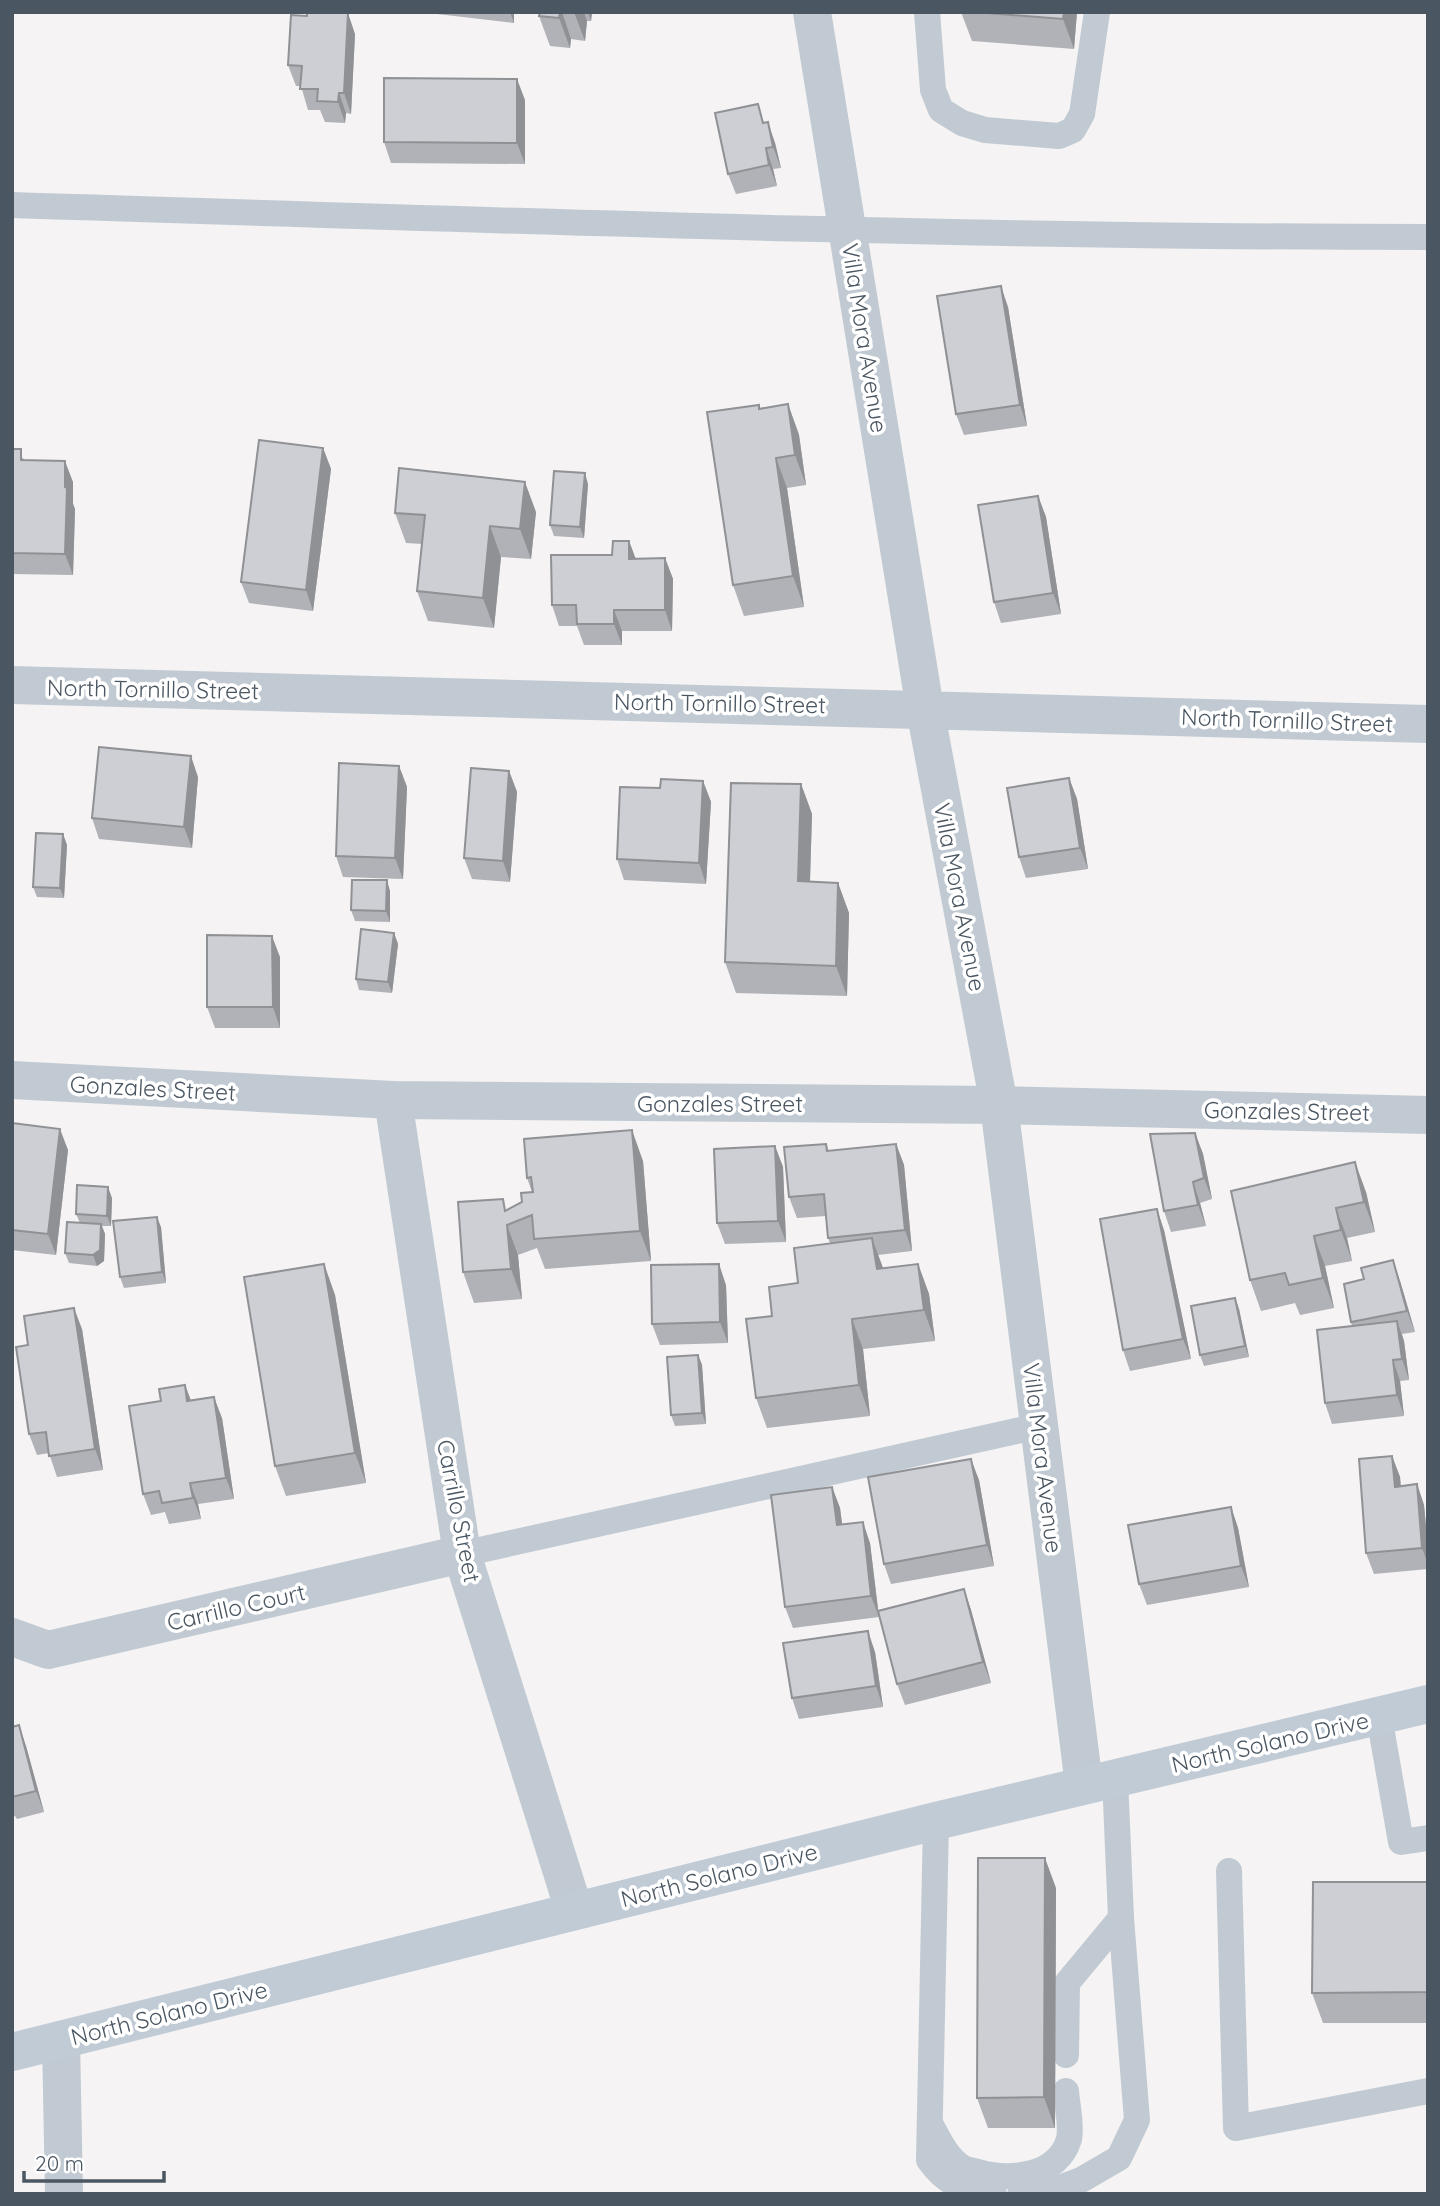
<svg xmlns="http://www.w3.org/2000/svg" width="1440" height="2206" viewBox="0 0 1440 2206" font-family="Quicksand,sans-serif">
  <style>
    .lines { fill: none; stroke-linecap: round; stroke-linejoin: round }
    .lane { stroke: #c1cad2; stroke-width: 26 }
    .street { stroke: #c1cad2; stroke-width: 38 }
    .secondary { stroke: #c1cbd6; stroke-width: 38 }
    .wall { fill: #b0b2b7 }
    .shaded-wall { fill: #909195 }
    .building { fill: #cdcfd5; stroke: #909195; stroke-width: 2 }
    .labels { text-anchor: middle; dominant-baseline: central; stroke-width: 7; stroke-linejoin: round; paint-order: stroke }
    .street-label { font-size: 23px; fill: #4a5661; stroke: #fff }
  </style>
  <rect width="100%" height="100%" fill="#f5f3f3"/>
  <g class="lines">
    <g class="lane">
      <polyline points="927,12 933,90 941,110 962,123 985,130 1059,136 1073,130 1082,114 1097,12"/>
      <path d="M12 205C484 220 956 237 1428 237"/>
      <polyline points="462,1554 1039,1426"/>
      <polyline points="1379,1716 1401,1842 1428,1838"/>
      <path d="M936 1821 929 2160C949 2188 962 2186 994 2194"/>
      <polyline points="1229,1871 1236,2128 1428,2091"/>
      <polyline points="1066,2055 1067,1983 1121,1918"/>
      <path d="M931 2125C939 2140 947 2158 963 2168 967 2170 973 2171 978 2172 1010 2181 1058 2177 1069 2139 1072 2125 1067 2105 1066 2091"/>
      <polyline points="1020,2194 1049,2192 1081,2180 1119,2158 1137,2120 1121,1918 1115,1778"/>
    </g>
    <g class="street">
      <polyline points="812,12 925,709 999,1105 1084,1785"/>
      <polyline points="12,685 1428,724"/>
      <polyline points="12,1080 393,1100 999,1105 1428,1115"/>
      <polyline points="393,1100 462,1554 574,1910"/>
      <polyline points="12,1637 48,1650 462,1554"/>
      <polyline points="61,2040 64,2194"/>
    </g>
    <polyline class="secondary" points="12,2052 936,1821 1428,1704"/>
  </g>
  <g class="wall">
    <polygon points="437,12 514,12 514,23 437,14"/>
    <polygon points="540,12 592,12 591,21 587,21 585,41 571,39 570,48 550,46 539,16"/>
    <polygon points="961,12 1077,12 1074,49 972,41"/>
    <polygon points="355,34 351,114 346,113 345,123 325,122 320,110 308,110 301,86 296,86 288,65"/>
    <polygon points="525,100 525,164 391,163 384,142"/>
    <polygon points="765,122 775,143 781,168 773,169 777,186 736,194 728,174"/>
    <polygon points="1008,307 1027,426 964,435 956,414"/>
    <polygon points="788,404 799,435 806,485 787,488 804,607 744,616 733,585 760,408"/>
    <polygon points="323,448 331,469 313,611 249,603 241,582"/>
    <polygon points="12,449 25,460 73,482 73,504 75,509 73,575 12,574"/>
    <polygon points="588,484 584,538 554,536 550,525"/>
    <polygon points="1038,496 1046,517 1061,614 1001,623 994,602"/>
    <polygon points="536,512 531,559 501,557 494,628 428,621 417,591 422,544 406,543 395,513"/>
    <polygon points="629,541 635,558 665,558 673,579 672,631 622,631 622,645 584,645 577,626 559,626 552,605"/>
    <polygon points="399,766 407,787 403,879 343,877 336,856"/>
    <polygon points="509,771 517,792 510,882 472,879 464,858"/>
    <polygon points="198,777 192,848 99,839 92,818"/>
    <polygon points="1069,778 1077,799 1088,869 1026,878 1019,857"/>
    <polygon points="703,781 711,802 706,884 624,880 617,859 660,788"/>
    <polygon points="801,784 812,814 810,882 838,883 849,913 847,996 736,993 725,962"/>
    <polygon points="63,834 67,845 64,898 37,897 33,887"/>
    <polygon points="390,891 390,922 355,921 351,910"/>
    <polygon points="394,933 398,944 392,993 359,990 356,979"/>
    <polygon points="280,957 280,1028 215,1028 207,1007"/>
    <polygon points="12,1123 68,1150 56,1255 12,1250"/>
    <polygon points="1195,1133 1203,1154 1212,1199 1200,1203 1206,1226 1171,1232 1164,1211"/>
    <polygon points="826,1144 829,1151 896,1144 904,1165 912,1251 878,1255 883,1268 918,1264 929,1294 935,1341 863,1349 870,1416 767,1428 756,1398 772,1316 830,1243 828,1238 826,1216 797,1218 789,1197"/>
    <polygon points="775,1146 783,1167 786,1242 725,1244 717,1223"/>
    <polygon points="643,1161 651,1261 545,1269 537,1248 518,1255 522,1299 474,1303 463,1272 507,1210 522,1202 532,1192 527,1178"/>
    <polygon points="1231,1191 1366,1192 1375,1232 1347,1238 1352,1261 1325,1266 1334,1308 1300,1315 1295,1303 1261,1311 1250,1280"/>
    <polygon points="112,1198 111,1226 102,1226 105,1234 104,1261 97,1266 69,1263 65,1253 80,1223 76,1214"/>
    <polygon points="161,1227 166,1283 124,1288 120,1277"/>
    <polygon points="1164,1230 1191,1359 1130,1371 1123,1350"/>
    <polygon points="324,1264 335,1295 366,1483 286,1496 275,1466"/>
    <polygon points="1400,1281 1415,1332 1402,1334 1404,1341 1409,1380 1400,1381 1404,1416 1332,1424 1325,1403 1352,1326 1351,1322"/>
    <polygon points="726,1285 728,1343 660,1345 652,1324"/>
    <polygon points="1235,1298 1239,1309 1249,1357 1204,1366 1200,1355"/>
    <polygon points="82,1329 103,1470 57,1477 49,1453 37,1455 29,1434 28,1345"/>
    <polygon points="698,1355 702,1365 706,1424 675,1426 671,1415"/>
    <polygon points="185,1385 191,1401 222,1418 234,1499 198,1504 201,1519 169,1524 165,1512 151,1515 143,1494 161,1401"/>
    <polygon points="1392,1456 1400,1477 1401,1486 1417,1484 1424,1505 1428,1548 1428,1569 1374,1574 1366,1553"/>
    <polygon points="979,1480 994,1566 891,1584 884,1564"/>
    <polygon points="832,1487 840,1508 842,1525 870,1543 878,1610 964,1589 971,1610 991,1683 905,1705 897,1684 878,1612 879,1617 793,1628 785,1607"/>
    <polygon points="1231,1507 1238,1528 1249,1587 1147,1605 1139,1584"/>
    <polygon points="875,1652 883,1707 799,1719 792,1698"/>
    <polygon points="12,1727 26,1746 44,1812 17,1819 15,1816 12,1817"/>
    <polygon points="1428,1882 1428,2023 1323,2023 1312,1993"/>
    <polygon points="1056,1888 1055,2128 988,2128 977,2098"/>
  </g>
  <g class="shaded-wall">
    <polygon points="510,12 514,12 514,23"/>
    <polygon points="560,12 562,12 571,39 570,48 559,18"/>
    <polygon points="574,12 584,12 587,21 585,41"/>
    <polygon points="588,12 592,12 591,21"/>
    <polygon points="1064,12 1077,12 1074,49 1063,19"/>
    <polygon points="348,13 355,34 351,114 344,93"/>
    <polygon points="517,79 525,100 525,164 517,143"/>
    <polygon points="339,93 346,113 345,123 338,102"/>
    <polygon points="768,122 775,143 781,168 773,147"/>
    <polygon points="766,148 773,169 777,186 769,165"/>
    <polygon points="1001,286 1008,307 1027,426 1020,405"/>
    <polygon points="788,404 799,435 806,485 795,455"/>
    <polygon points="323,448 331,469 313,611 306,590"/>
    <polygon points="776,458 787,488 804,607 793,576"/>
    <polygon points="65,461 73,482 73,504 75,509 73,575 65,554"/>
    <polygon points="585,473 588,484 584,538 580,527"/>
    <polygon points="525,482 536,512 531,559 520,529"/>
    <polygon points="1038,496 1046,517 1061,614 1053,593"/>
    <polygon points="490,526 501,557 494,628 483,598"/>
    <polygon points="629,541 637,562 629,559"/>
    <polygon points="665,558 673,579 672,631 665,610"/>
    <polygon points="614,610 622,631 622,645 614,624"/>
    <polygon points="191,756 198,777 192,848 184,827"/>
    <polygon points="399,766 407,787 403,879 395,858"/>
    <polygon points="509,771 517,792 510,882 503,861"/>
    <polygon points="1069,778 1077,799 1088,869 1080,848"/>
    <polygon points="703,781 711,802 706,884 699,863"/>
    <polygon points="801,784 812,814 809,912 798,881"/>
    <polygon points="63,834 67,845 64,898 60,888"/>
    <polygon points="387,880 390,891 390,922 386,911"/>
    <polygon points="838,883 849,913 847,996 836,966"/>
    <polygon points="394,933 398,944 392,993 388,982"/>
    <polygon points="272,936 280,957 280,1028 273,1007"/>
    <polygon points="60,1129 68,1150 56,1255 48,1234"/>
    <polygon points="632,1130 643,1161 651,1261 640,1231"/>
    <polygon points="1195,1133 1203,1154 1212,1199 1204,1178"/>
    <polygon points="896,1144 904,1165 912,1251 905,1230"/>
    <polygon points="775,1146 783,1167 786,1242 778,1221"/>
    <polygon points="1355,1162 1366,1192 1375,1232 1364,1202"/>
    <polygon points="1193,1182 1200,1203 1206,1226 1198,1205"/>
    <polygon points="108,1187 112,1198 111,1226 107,1216"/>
    <polygon points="1336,1208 1347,1238 1352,1261 1341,1230"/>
    <polygon points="1157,1209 1164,1230 1191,1359 1183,1339"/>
    <polygon points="157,1217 161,1227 166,1283 162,1272"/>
    <polygon points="101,1224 105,1234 104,1261 97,1266 93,1255"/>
    <polygon points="507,1225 518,1255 522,1299 511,1269"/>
    <polygon points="1314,1236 1325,1266 1334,1308 1323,1278"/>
    <polygon points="872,1238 883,1268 877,1269"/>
    <polygon points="1393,1260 1400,1281 1415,1332 1407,1311"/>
    <polygon points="324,1264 335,1295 366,1483 355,1453"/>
    <polygon points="719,1264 726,1285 728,1343 720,1322"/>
    <polygon points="918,1264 929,1294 935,1341 924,1310"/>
    <polygon points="1235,1298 1239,1309 1249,1357 1245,1346"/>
    <polygon points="74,1308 82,1329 103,1470 95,1449"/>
    <polygon points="852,1319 863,1349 870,1416 859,1385"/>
    <polygon points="1397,1321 1404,1341 1409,1380 1402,1359"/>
    <polygon points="698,1355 702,1365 706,1424 702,1413"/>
    <polygon points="1393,1360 1400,1381 1404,1416 1397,1395"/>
    <polygon points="185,1385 193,1406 187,1401"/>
    <polygon points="214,1397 222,1418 234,1499 226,1478"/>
    <polygon points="1392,1456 1400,1477 1402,1507 1395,1487"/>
    <polygon points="971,1459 979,1480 994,1566 987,1545"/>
    <polygon points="190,1483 198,1504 201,1519 193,1498"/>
    <polygon points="1417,1484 1424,1505 1428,1548 1428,1564 1422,1548"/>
    <polygon points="832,1487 840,1508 845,1546 837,1525"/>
    <polygon points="1231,1507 1238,1528 1249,1587 1241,1566"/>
    <polygon points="863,1522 870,1543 879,1617 871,1596"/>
    <polygon points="964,1589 971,1610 991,1683 983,1662"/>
    <polygon points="868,1631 875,1652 883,1707 876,1686"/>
    <polygon points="19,1725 26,1746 44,1812 36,1791"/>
    <polygon points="1045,1858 1056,1888 1055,2128 1044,2097"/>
  </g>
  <g class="building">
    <polygon points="307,12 348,13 344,93 339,93 338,102 317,101 318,89 300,89 302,66 288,65 291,15 307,16"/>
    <polygon points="540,12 560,12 559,18 539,16"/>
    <polygon points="975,12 1064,12 1063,19"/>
    <polygon points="384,78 517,79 517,143 384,142"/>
    <polygon points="758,104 763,123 768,122 773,147 766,148 769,165 728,174 715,113"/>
    <polygon points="1001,286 1020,405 956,414 937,296"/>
    <polygon points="788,404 795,455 776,458 793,576 733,585 707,412 759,405 759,409"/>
    <polygon points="259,440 323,448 306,590 241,582"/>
    <polygon points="12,449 21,449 21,460 65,461 65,487 67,488 65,554 12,553"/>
    <polygon points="399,468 525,482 520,529 490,526 483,598 417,591 425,515 395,513"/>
    <polygon points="554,471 585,473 580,527 550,525"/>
    <polygon points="1038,496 1053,593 994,602 978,505"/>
    <polygon points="613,541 629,541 629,559 665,558 665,610 614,610 614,624 577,624 576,605 552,605 551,555 612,555"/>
    <polygon points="99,747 191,756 184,827 92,818"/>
    <polygon points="339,763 399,766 395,858 336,856"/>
    <polygon points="471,768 509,771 503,861 464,858"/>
    <polygon points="1069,778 1080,848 1019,857 1007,788"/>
    <polygon points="661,779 703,781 699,863 617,859 620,787 660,788"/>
    <polygon points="731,783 801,784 798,881 838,883 836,966 725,962"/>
    <polygon points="36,833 63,834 60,888 33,887"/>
    <polygon points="352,880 387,880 386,911 351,910"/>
    <polygon points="361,929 394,933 388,982 356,979"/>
    <polygon points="207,935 272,936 273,1007 207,1007"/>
    <polygon points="12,1123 60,1129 48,1234 12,1230"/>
    <polygon points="632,1130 640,1231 534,1239 532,1215 507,1225 511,1269 463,1272 458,1202 503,1199 505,1211 522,1202 521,1193 533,1192 531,1177 527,1178 524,1139"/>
    <polygon points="1195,1133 1204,1178 1193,1182 1198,1205 1164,1211 1150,1134"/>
    <polygon points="826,1144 827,1151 896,1144 905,1230 828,1238 824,1194 789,1197 784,1147"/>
    <polygon points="775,1146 778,1221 717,1223 714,1149"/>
    <polygon points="1355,1162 1364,1202 1336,1208 1341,1230 1314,1236 1323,1278 1289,1285 1285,1273 1250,1280 1231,1191"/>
    <polygon points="77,1185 108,1187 107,1216 76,1214"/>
    <polygon points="1157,1209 1183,1339 1123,1350 1100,1219"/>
    <polygon points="157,1217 162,1272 120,1277 113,1221"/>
    <polygon points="67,1222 101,1224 100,1250 93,1255 65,1253"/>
    <polygon points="872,1238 877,1269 918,1264 924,1310 852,1319 859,1385 756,1398 746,1319 772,1316 769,1287 798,1283 794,1248"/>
    <polygon points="1393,1260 1407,1311 1351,1322 1344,1284 1364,1279 1361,1268"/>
    <polygon points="324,1264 355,1453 275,1466 244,1277"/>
    <polygon points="719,1264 720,1322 652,1324 651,1265"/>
    <polygon points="1235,1298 1245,1346 1200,1355 1191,1306"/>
    <polygon points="74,1308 95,1449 49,1456 46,1432 29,1434 16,1347 28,1345 24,1316"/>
    <polygon points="1397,1321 1402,1359 1393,1360 1397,1395 1325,1403 1317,1330"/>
    <polygon points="698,1355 702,1413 671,1415 667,1357"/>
    <polygon points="185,1385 187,1401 214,1397 226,1478 190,1483 193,1498 162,1503 159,1491 143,1494 129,1406 161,1401 159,1389"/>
    <polygon points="1392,1456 1395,1487 1417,1484 1422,1548 1366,1553 1359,1459"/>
    <polygon points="971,1459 987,1545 884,1564 868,1477"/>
    <polygon points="832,1487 837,1525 863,1522 871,1596 785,1607 771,1495"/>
    <polygon points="1231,1507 1241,1566 1139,1584 1128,1525"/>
    <polygon points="964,1589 983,1662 897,1684 878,1611"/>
    <polygon points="868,1631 876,1686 792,1698 783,1643"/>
    <polygon points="19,1725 36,1791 12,1797 12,1727"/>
    <polygon points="978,1858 1045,1858 1044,2097 977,2098"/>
    <polygon points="1313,1882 1428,1882 1428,1992 1312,1993"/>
  </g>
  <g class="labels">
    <g class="street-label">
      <text transform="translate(865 338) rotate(81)">Villa Mora Avenue</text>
      <text transform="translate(153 689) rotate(1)">North Tornillo Street</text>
      <text transform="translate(720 703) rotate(1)">North Tornillo Street</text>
      <text transform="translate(1287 720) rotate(2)">North Tornillo Street</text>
      <text transform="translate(960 897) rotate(79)">Villa Mora Avenue</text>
      <text transform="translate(153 1088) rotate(3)">Gonzales Street</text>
      <text x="720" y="1103">Gonzales Street</text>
      <text transform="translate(1287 1111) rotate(1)">Gonzales Street</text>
      <text transform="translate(1043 1458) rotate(83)">Villa Mora Avenue</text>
      <text transform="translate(459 1511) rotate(79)">Carrillo Street</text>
      <text transform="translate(236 1607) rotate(-13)">Carrillo Court</text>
      <text transform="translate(1270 1742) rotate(-13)">North Solano Drive</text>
      <text transform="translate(719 1875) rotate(-14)">North Solano Drive</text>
      <text transform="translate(169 2013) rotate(-14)">North Solano Drive</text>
    </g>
  </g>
  <rect width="1440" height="2206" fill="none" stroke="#4a5661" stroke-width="28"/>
  <path d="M24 2171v10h140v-10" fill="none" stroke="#4a5661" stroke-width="3.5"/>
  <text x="35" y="2171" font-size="21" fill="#4a5661" stroke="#ffffff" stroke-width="5" paint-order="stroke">20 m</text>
</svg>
